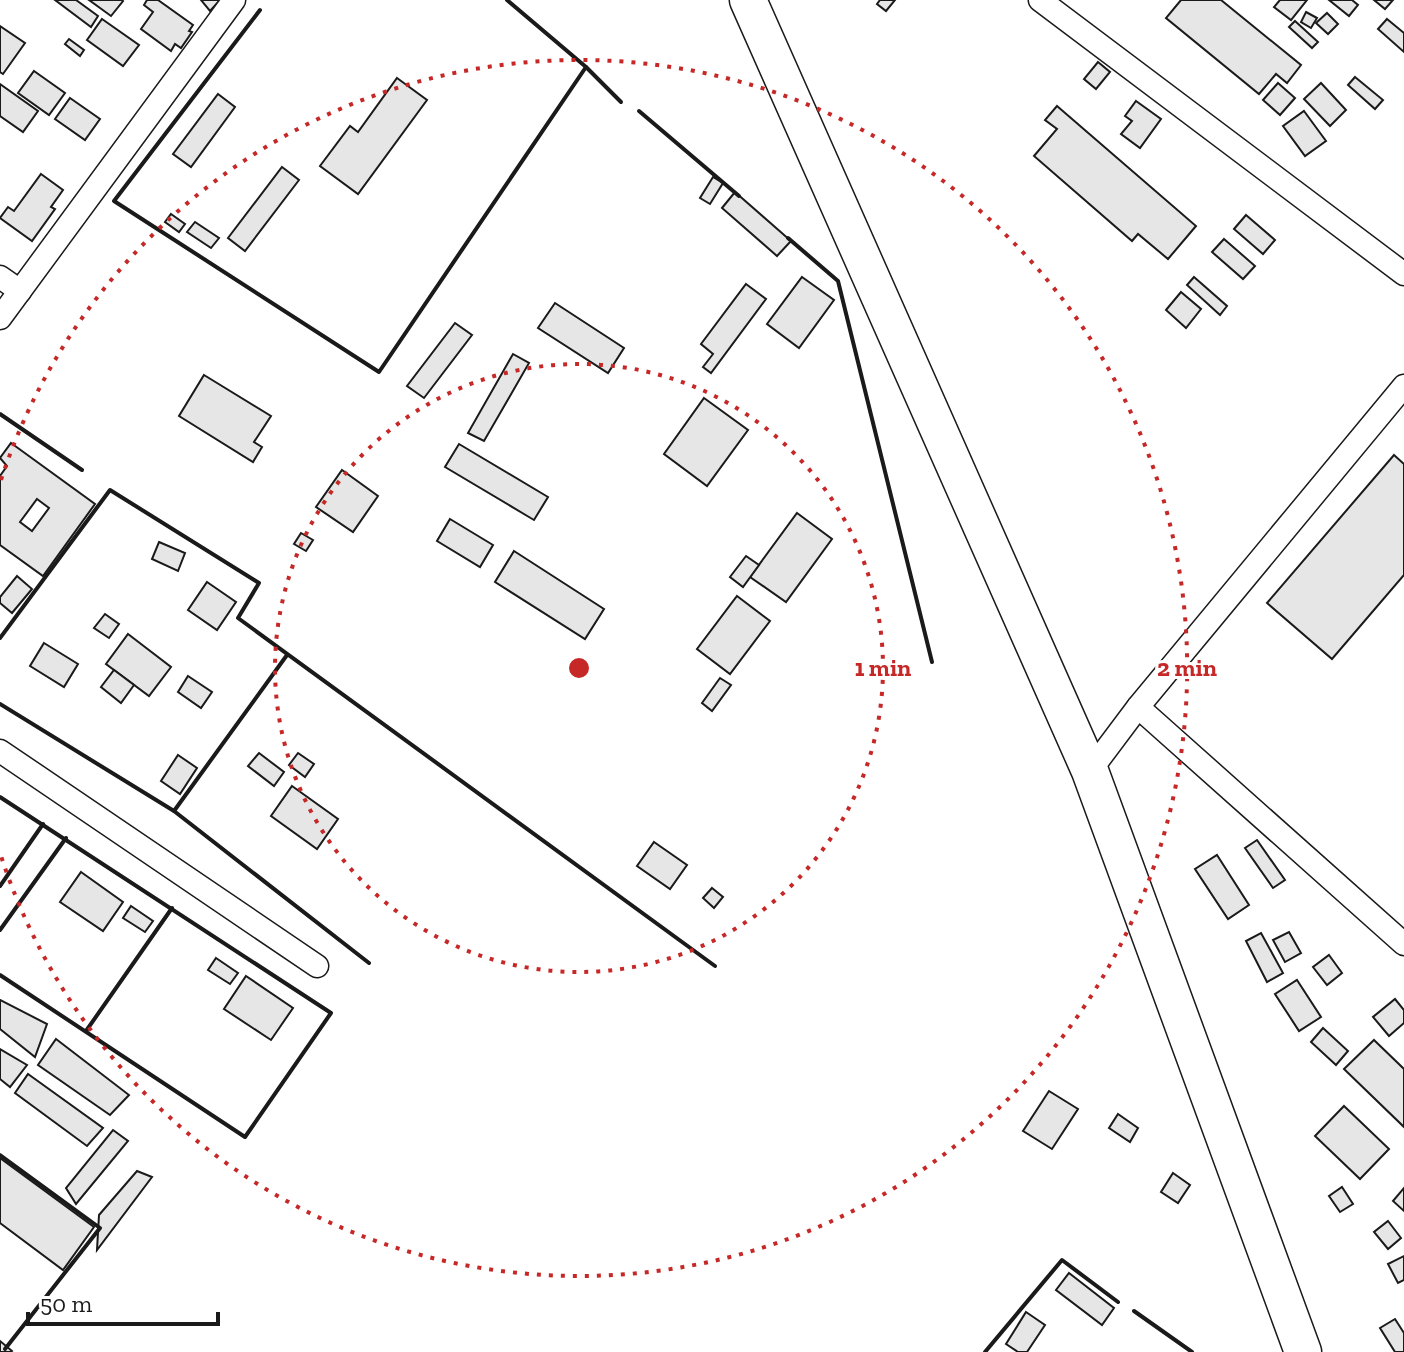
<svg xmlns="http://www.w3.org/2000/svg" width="1404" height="1352" viewBox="0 0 1404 1352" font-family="'Zilla Slab',serif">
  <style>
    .building { fill: #e6e6e6; stroke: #1a1a1a; stroke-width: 2; fill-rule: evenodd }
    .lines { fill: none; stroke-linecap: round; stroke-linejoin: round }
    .minor-casing { stroke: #1a1a1a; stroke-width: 25 }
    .primary-casing { stroke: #1a1a1a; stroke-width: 39 }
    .minor { stroke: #fff; stroke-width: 22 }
    .primary { stroke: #fff; stroke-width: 36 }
    .wall { stroke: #1a1a1a; stroke-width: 4 }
    .ring { fill: none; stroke: #c62828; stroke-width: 4; stroke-dasharray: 4 8 }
    .centre { fill: #c62828; stroke: #fff; stroke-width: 4 }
    .ring-label { font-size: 24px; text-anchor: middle; font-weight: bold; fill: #c62828; stroke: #fff; stroke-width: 6; stroke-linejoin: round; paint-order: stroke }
  </style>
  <rect width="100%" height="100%" fill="#fff"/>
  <g class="building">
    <polygon points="55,0 76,0 98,16 91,27"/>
    <polygon points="89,0 122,0 123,1 111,16"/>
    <polygon points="147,0 158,0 193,25 189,31 192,32 181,48 175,44 171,51 141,29 153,12 144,5"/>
    <polygon points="201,0 220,0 210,11"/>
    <polygon points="880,0 895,0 886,11 877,4"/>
    <polygon points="1181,0 1221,0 1301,65 1287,83 1276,74 1259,94 1166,18"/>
    <polygon points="1280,0 1307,0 1291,20 1274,7"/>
    <polygon points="1329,0 1352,0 1358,5 1349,16"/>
    <polygon points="1374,0 1393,0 1385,9"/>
    <polygon points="1306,12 1317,18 1311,28 1301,22"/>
    <polygon points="1327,13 1338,24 1328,34 1316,23"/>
    <polygon points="102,19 139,45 123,66 87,40"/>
    <polygon points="1387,19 1404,33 1404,52 1378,29"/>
    <polygon points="1295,21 1318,42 1312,48 1289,27"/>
    <polygon points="0,26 25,43 3,74 0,72"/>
    <polygon points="69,39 84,50 80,56 65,44"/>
    <polygon points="1098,62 1110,72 1096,89 1084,79"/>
    <polygon points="34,71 65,93 49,115 18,93"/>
    <polygon points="1355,77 1383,100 1375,109 1348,85"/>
    <polygon points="397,78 427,100 358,194 320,166 350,126 358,132"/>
    <polygon points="1278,83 1295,98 1280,115 1263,100"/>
    <polygon points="1321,83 1346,110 1330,126 1304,99"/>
    <polygon points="0,84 38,111 23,132 0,116"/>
    <polygon points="218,94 235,107 191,167 173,154"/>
    <polygon points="70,98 100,119 85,140 55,119"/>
    <polygon points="1136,101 1161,119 1140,148 1121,134 1132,121 1125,116"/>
    <polygon points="1057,106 1196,226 1168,259 1138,234 1132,241 1034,156 1057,129 1045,120"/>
    <polygon points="1304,111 1326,141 1305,156 1283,126"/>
    <polygon points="282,167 299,180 245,251 228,238"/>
    <polygon points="41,174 63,190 51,207 55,209 32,241 0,218 8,207 14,211"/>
    <polygon points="713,177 723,183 710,204 700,198"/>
    <polygon points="735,192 791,241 777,256 722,208"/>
    <polygon points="171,214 185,224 179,232 165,222"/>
    <polygon points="1246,215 1275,240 1263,254 1234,229"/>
    <polygon points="195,222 219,238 211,248 187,232"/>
    <polygon points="1224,239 1255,266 1243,279 1212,252"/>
    <polygon points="802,277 834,300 799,348 767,324"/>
    <polygon points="1194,277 1227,306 1220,315 1187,285"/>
    <polygon points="746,284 766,299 711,373 703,367 713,354 701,344"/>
    <polygon points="1181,292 1201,309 1186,328 1166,310"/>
    <polygon points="555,303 624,348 608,373 538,328"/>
    <polygon points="455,323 472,335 424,398 407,386"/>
    <polygon points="513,354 529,363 484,441 468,433"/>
    <polygon points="204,375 271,416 254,442 262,447 253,462 179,416"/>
    <polygon points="704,398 748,430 707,486 664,454"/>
    <path d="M11 443 95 504 43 576 0 545V476L7 466 0 458ZM37 499 49 508 32 531 20 522Z"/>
    <polygon points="459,444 548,497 534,520 445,467"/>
    <polygon points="1394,455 1404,464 1404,575 1332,659 1267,603"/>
    <polygon points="342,470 378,496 353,532 316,507"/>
    <polygon points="797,513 832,539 786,602 750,577"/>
    <polygon points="450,519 493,545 480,567 437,541"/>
    <polygon points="301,533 313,540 306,551 294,544"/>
    <polygon points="159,542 185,553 178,571 152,559"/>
    <polygon points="514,551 604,609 585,639 495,582"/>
    <polygon points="746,556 759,565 743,587 730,577"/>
    <polygon points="17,576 32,589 12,613 0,603 0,597"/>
    <polygon points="207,582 236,602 217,630 188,610"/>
    <polygon points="737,596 770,621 730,674 697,649"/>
    <polygon points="105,614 119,624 109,638 94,628"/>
    <polygon points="128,634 171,667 149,696 106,664"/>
    <polygon points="44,643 78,664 64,687 30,666"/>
    <polygon points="114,670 134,685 121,703 101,687"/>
    <polygon points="188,676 212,692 201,708 178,692"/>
    <polygon points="720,678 731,685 712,711 702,703"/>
    <polygon points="259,753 284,772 274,786 248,766"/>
    <polygon points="298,753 314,764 305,777 289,765"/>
    <polygon points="178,755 197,768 180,794 161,781"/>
    <polygon points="292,786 338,819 317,849 271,816"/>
    <polygon points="1257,840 1285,880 1273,888 1245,848"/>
    <polygon points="654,842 687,865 670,889 637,866"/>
    <polygon points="1217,855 1249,905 1228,919 1195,869"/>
    <polygon points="81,872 123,902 103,931 60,902"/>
    <polygon points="712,888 723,897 714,908 703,898"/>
    <polygon points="131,906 153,921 145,932 123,918"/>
    <polygon points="1289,932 1301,953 1285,962 1273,940"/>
    <polygon points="1261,933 1283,973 1267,982 1246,941"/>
    <polygon points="1329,955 1342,973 1327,985 1313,967"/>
    <polygon points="216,958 238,973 230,984 208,970"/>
    <polygon points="246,976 293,1008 271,1040 224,1009"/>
    <polygon points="1297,980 1321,1017 1299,1031 1275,994"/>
    <polygon points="1395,999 1404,1010 1404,1023 1389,1036 1373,1017"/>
    <polygon points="0,1000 47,1024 35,1057 0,1029"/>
    <polygon points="1323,1028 1348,1051 1336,1065 1311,1042"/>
    <polygon points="56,1039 129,1095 110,1115 38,1065"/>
    <polygon points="1374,1040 1404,1069 1404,1127 1344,1069"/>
    <polygon points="0,1049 27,1065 10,1087 0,1079"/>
    <polygon points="28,1074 103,1128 87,1146 15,1093"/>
    <polygon points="1049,1091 1078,1109 1052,1149 1023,1131"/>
    <polygon points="1344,1106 1389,1149 1360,1179 1315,1136"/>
    <polygon points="1118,1114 1138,1128 1130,1142 1109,1128"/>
    <polygon points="113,1130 128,1141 76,1204 66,1188"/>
    <polygon points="0,1158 94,1227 63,1270 0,1223"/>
    <polygon points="137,1171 152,1177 97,1250 99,1215"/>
    <polygon points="1173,1173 1190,1185 1178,1203 1161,1192"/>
    <polygon points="1342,1187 1353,1204 1340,1212 1329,1196"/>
    <polygon points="1404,1188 1404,1211 1393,1201"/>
    <polygon points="1388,1221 1401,1238 1388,1249 1374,1232"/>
    <polygon points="1404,1256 1404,1280 1398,1283 1388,1264"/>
    <polygon points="1069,1273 1114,1308 1102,1325 1056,1290"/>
    <polygon points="1026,1312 1045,1325 1027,1352 1018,1352 1006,1344"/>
    <polygon points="1395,1319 1404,1333 1404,1352 1395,1352 1380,1328"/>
    <polygon points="0,1341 12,1351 11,1352 0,1352"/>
  </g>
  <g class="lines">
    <g class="minor-casing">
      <g id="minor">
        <polyline points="1040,0 1404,274"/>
        <polyline points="0,277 20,291"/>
        <polyline points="0,318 234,0"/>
        <polyline points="1138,707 1404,944"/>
        <polyline points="0,751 317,966"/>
        <polyline points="1090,771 1138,707 1404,386"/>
      </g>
    </g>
    <g class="primary-casing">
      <polyline id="primary" points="748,0 1090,771 1303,1352"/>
    </g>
    <use href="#minor" class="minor"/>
    <use href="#primary" class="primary"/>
    <g class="wall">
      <polyline points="260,10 114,201 379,372 586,67 507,0"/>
      <polyline points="586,67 621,102"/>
      <polyline points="639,111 739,196"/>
      <polyline points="788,238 838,281 932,662"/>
      <polyline points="0,414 82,470"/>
      <polyline points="0,638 110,490 259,583 238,618 715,966"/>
      <polyline points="0,704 174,811 369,963"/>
      <polyline points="0,797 331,1013 245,1137 0,975"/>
      <polyline points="174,811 287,655"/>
      <polyline points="0,886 43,824"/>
      <polyline points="0,930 66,838"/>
      <polyline points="86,1031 172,908"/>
      <polyline points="0,1155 100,1228 5,1349"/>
      <polyline points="1134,1311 1192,1352"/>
      <polyline points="985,1352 1062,1260 1118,1302"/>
    </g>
  </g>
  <g class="ring">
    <circle cx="579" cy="668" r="304"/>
    <path d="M1 480A608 608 0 1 1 1 856"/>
  </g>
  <circle cx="579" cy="668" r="12" class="centre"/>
  <g class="ring-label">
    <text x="883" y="676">1 min</text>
    <text x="1187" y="676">2 min</text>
  </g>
  <path d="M28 1312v12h190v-12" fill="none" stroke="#1a1a1a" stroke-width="4"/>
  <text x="40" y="1312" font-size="24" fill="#1a1a1a" stroke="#ffffff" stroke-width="6" paint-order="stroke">50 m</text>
</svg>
